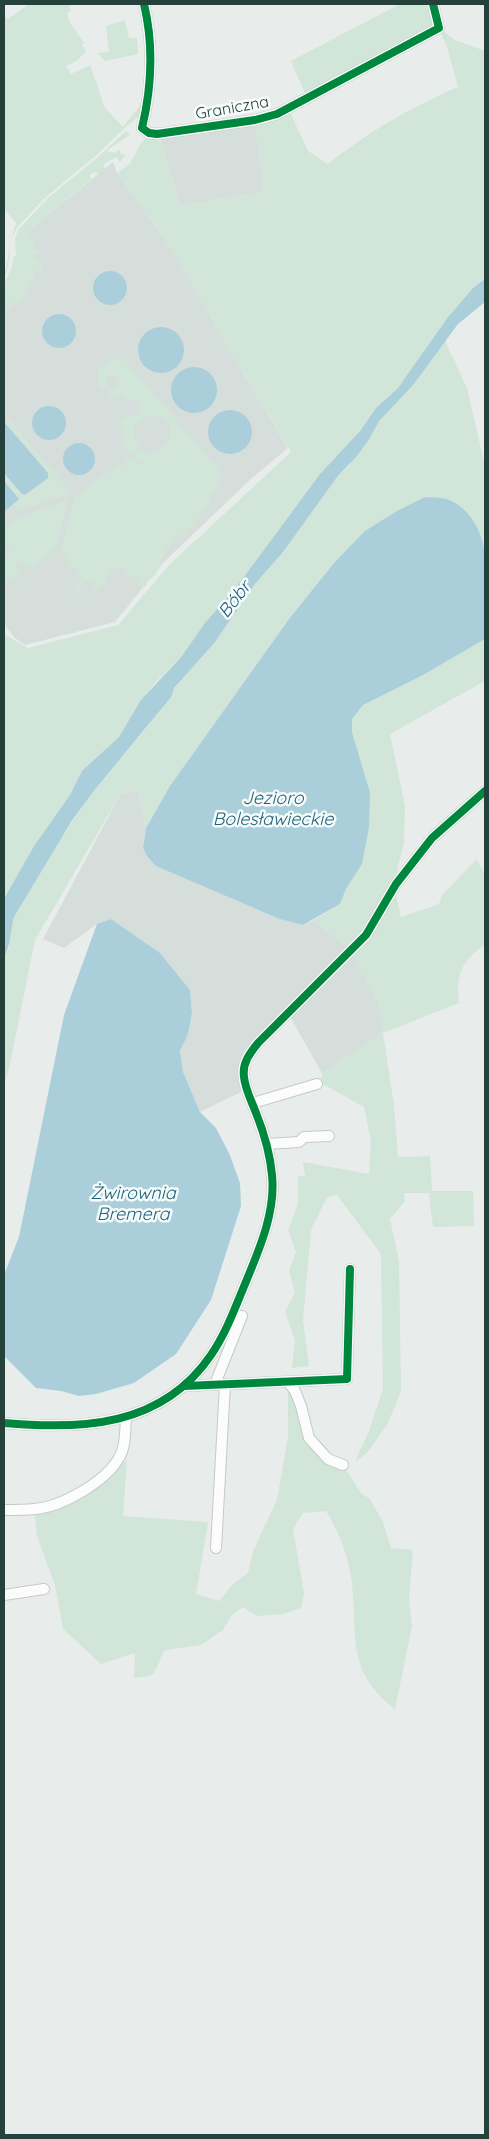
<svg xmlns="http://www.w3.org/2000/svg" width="489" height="2139" viewBox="0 0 489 2139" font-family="Quicksand,sans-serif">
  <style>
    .built { fill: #d6dedb }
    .green { fill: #d1e5d9 }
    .water { fill: #aacfda }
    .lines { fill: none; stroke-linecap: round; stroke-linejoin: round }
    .minor-casing { stroke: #c5cac8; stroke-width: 12 }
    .minor { stroke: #fcfcfc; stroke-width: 10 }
    .cycleway-casing { stroke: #f7fbf9; stroke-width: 11 }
    .cycleway { stroke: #00873e; stroke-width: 8 }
    .labels { text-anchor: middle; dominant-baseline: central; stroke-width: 5; stroke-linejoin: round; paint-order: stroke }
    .street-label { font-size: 16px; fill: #24413c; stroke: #f7fbf9 }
    .water-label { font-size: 18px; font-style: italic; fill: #1e657d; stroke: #f7fbf9 }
  </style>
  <rect width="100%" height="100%" fill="#e8edeb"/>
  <g class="built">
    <polygon points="255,120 264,192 180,206 162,143 157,134"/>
    <polygon points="113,162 117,173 174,252 236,361 288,448 252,478 163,563 115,622 25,645 15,638 4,624 4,298 27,232"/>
    <polygon points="138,791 146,828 143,848 157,866 303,925 314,920 351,951 380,1008 383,1033 322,1073 289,1015 246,1060 247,1089 200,1112 183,1072 180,1051 188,1034 192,1013 190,990 160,953 111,919 97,924 64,948 43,939 121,793"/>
  </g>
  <g class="green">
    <path d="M29 4H70V12L67 13 70 23 84 43 81 45 85 48V53L76 61 66 66 71 74 90 65 105 108 123 127 142 103H144L141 115C123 127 109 144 93 158 70 177 47 194 28 216 24 221 18 225 15 231 7 245 12 263 4 278 8 260 10 240 16 223L4 208V15L8 19Z"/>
    <path d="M400 4H433L439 28 455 40 485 51V279L473 288 448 317 402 384 376 408 360 431 320 474 235 589 181 657 153 685 119 737 83 771 70 795 34 846 4 900V634L28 648 118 625 169 565 291 452 236 361 174 252 117 173C121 170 127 167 130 163 139 152 142 125 162 143L180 206 264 192 255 120 288 108 308 151 328 164C371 130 408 109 458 87L447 47 439 29 307 98 291 61Z"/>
    <polygon points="125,20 129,38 137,38 138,54 105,61 98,53 109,52 106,26"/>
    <path d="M126 131 130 134C122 141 114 145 106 151L115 153 120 149 121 155 126 154 120 162 116 157 104 164V169L99 174 94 172 90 175 91 179 27 232 36 245 32 250 39 249V253L34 254 43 266 42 273 36 269 34 278 28 283 27 298 16 305 13 300 11 307 4 316V284L11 270 14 256H16L15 239 19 229 48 198 96 159Z"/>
    <polygon points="445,341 467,388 485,466 485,554 483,543 334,563 289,619 170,786 146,828 138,791 121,793 35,940 9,1069 4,1084 4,958 9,948 9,933 14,917 60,839 93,792 147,727 184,675 215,642 255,584 283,552 295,532 337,477 348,467 378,421 414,384"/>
    <path d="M110 359 125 360 219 470 221 478 216 484 219 488 212 495 207 509 202 511 201 516 199 517 191 528 186 530 184 536 177 535 173 543 165 549C165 556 157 571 155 575 153 578 147 580 144 582L147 585 146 587 141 584 138 587V580L129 575 127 577 123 568 117 569 115 567 110 571 105 584 100 586 99 591 92 586 94 584 86 579 82 581 84 584 79 589 82 593 78 595 76 589H74L73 587 77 586 82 576 77 573 80 571 70 566 62 551V545L73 502 76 496 119 464 121 466 126 463 124 460 131 455 140 465 144 462 142 461 140 462 136 457 138 455 135 456 133 453 141 448 149 454C168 450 179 432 162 417L147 416 134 428 135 438 140 446 130 454 122 442 126 438 122 432 124 429 120 424 117 427 116 424 126 415 131 417 138 415 142 406 136 399 126 401 121 395 114 400 106 390H113L118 387 119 380 115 376 107 377 105 382 106 387 102 390 97 384V370Z"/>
    <polygon points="10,420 68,489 69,494 19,510 12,505 19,499 4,481 4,473 23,495 36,487 39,490 37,486 48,477 47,471 6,424"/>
    <path d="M68 500 57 545 48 556 31 568 18 560 16 566 21 575 12 580 4 579V549L8 554 11 552C9 547 4 543 4 538 1 516 53 506 68 500Z"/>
    <path d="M485 639V681L390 734 405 806 404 843 397 870 396 894 401 917 439 904 442 895 477 859 485 875V945C461 961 456 974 459 1003L383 1033 394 1105 398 1157 430 1156 432 1191H473L474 1226 433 1227 429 1193H404L405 1201 390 1219 399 1261 401 1391 388 1423 368 1452 355 1462 369 1431 383 1389 381 1254 337 1195 327 1197 311 1230 303 1320 309 1366 292 1368 295 1340 285 1312 295 1293 289 1270 296 1252 288 1230 298 1204V1176H305L303 1162 369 1174 371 1141 364 1107 321 1083 322 1073 383 1033 380 1008 351 951 314 920 340 904 346 889 362 864 357 750 352 732V719L363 705 423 675Z"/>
    <path d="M288 1382 309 1438 343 1465 361 1493 370 1499 383 1522 391 1548 413 1550 409 1599 412 1626 395 1709C343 1670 359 1630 351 1576 347 1553 338 1530 326 1511L303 1513 293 1529 304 1593 301 1608 283 1614 257 1616 243 1607 231 1616 223 1630 201 1645 165 1650 153 1675 134 1678 135 1653 101 1664 63 1629 55 1585 37 1536 34 1509 112 1473 127 1460 123 1516 208 1522 196 1594 219 1601 233 1584 248 1573 253 1551 277 1500 288 1437Z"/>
  </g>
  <g class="water">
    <circle cx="110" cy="288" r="17"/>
    <path d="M485 279V302L458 324 414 384 379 421 368 441 356 457 337 477 283 552 255 584 215 642 174 688 171 697 93 792 71 822 14 917C10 931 11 945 4 958V899L34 846 70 795 82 771 119 737 141 700 182 656 205 623 235 589 320 474 360 431 376 408 398 388 448 317 473 288Z"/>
    <circle cx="59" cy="331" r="17"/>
    <circle cx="161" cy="350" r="23"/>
    <circle cx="194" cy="390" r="23"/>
    <circle cx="49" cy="423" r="17"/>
    <circle cx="230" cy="432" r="22"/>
    <polygon points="4,422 48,473 48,478 25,495 22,494 4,473"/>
    <circle cx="79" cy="459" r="16"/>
    <polygon points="4,481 19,499 4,512"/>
    <path d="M425 497C432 498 442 497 449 500 471 509 482 532 485 554V639L423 675 363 705 352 719V732L370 793 369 827 362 864 346 889 340 904 303 925 280 919 156 866 147 856 143 848 146 828 170 786 289 619 334 563 365 531 397 511Z"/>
    <polygon points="111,919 160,953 190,990 192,1013 188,1034 180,1051 183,1072 200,1112 216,1128 229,1153 240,1183 241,1206 211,1300 176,1354 134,1383 96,1394 79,1396 61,1391 36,1388 4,1356 4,1275 19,1237 64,1015 97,924"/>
  </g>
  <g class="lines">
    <g class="minor-casing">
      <g id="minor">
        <path d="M144 4C154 46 152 86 142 128L149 133 157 134 255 120 277 114 439 28 433 4"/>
        <polyline points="253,1103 317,1084"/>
        <polyline points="267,1144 299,1142 304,1137 329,1136"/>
        <polyline points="288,1382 295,1391 301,1406 309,1438 328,1459 343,1465"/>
        <polyline points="215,1384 242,1316"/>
        <polyline points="184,1386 347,1379 350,1269"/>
        <path d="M4 1423C82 1430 162 1427 211 1355 226 1333 235 1308 245 1284 259 1250 276 1212 272 1175 270 1153 264 1133 256 1113 252 1102 245 1089 244 1077 242 1063 250 1053 258 1043L366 935 396 884 432 838 485 791"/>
        <path d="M4 1510C14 1510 25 1510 34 1509 62 1507 107 1481 120 1456 126 1445 125 1431 126 1418"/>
        <polyline points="216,1548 225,1384"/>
        <polyline points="4,1595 44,1589"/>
      </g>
    </g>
    <use href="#minor" class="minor"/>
    <g class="cycleway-casing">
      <g id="cycleway">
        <path d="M144 4C154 46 152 86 142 128L149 133 157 134 255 120 277 114 439 28 433 4"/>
        <polyline points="184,1386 347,1379 350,1269"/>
        <path d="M4 1423C82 1430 162 1427 211 1355 226 1333 235 1308 245 1284 259 1250 276 1212 272 1175 270 1153 264 1133 256 1113 252 1102 245 1089 244 1077 242 1063 250 1053 258 1043L366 935 396 884 432 838 485 791"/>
      </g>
    </g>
    <use href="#cycleway" class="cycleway"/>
  </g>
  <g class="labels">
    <g class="street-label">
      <text transform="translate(232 107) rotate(-10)">Graniczna</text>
    </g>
    <g class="water-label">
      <text transform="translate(234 599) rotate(-52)">Bóbr</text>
      <text x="273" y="797">Jezioro<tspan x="273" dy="21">Bolesławieckie</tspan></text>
      <text x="133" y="1192">Żwirownia<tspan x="133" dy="21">Bremera</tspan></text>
    </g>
  </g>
  <rect width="489" height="2139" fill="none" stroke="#24413c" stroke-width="10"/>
</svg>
